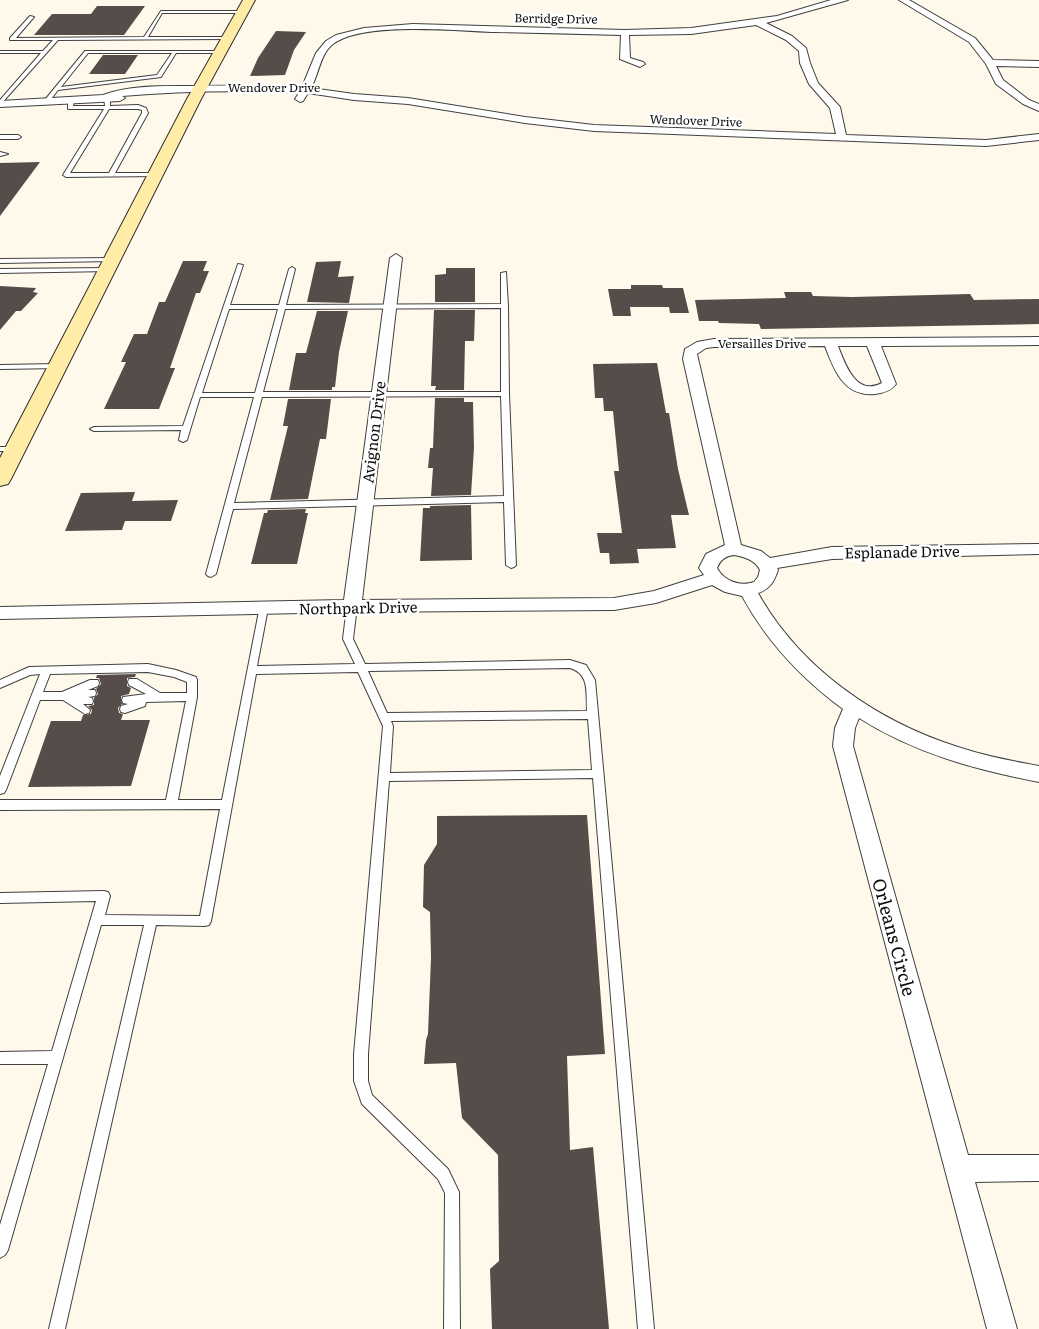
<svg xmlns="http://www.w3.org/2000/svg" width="1039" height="1329" viewBox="0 0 1039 1329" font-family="Literata,serif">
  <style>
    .building { fill: #564c49 }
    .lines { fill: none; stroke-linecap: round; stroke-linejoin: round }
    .service-casing { stroke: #404040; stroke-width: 2 }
    .minor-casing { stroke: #404040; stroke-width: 2 }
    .secondary-casing { stroke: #2f2f2f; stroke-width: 2 }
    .service { fill: #fff; fill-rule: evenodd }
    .minor { fill: #fff; fill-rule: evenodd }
    .secondary { fill: #ffeca7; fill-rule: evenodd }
    .labels { text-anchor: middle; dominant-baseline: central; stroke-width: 5; stroke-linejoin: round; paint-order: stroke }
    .far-street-label { font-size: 12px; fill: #0d0d0d; stroke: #fff }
    .street-label { font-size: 15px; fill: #0d0d0d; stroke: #fff }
    .near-street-label { font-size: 18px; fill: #0d0d0d; stroke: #fff }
  </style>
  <rect width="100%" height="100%" fill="#fff9ec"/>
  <g class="building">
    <polygon points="97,6 145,6 124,35 34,35 52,14 91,14"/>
    <polygon points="276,31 306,32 294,50 285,75 250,76 258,58"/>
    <polygon points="103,55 138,55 125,74 89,74"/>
    <polygon points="40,162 0,216 0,163"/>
    <polygon points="183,261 207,261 203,271 209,271 200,293 196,293 170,368 175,368 159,409 104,409 126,362 121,362 134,334 147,334 159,302 165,302"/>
    <polygon points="341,261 338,277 354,276 349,303 307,302 316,262"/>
    <polygon points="446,268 475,268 475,302 435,302 435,275 446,274"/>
    <polygon points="631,285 662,285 663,288 683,288 689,313 670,313 669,307 630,307 631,316 613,316 608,289 631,289"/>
    <polygon points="0,286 36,288 33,292 38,293 21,311 16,311 0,330"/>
    <polygon points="784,292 811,292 813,296 852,297 970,294 974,300 1039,299 1039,324 761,329 759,324 719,323 718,321 699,321 695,300 786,298"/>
    <polygon points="434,310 475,310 474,341 465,341 464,390 435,390 436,386 431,386"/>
    <polygon points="317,311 348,311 339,352 335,387 332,387 332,390 289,390 296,353 306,353"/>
    <polygon points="657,363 666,413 669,413 678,469 689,515 671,515 676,548 637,549 639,563 610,564 609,553 600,553 597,533 622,533 614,471 619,471 613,411 604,411 603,398 595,398 593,364"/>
    <polygon points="435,398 464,398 464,402 473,402 474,448 471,495 431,496 433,468 428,468 430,448 433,448"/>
    <polygon points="288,399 331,399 326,439 320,439 308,499 270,500 288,426 283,426"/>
    <polygon points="135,492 132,501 178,500 171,521 125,521 122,530 65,531 81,493"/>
    <polygon points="471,505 472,560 420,561 423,508 430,508 430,506"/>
    <polygon points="306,509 305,513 308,513 297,564 251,564 264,513 267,513 268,510"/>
    <polygon points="136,674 135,677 127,678 127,686 131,688 129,694 121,696 122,704 118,708 119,713 123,714 121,720 150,720 131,786 28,787 51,721 81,721 83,715 91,714 92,710 88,706 94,705 94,698 98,694 96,689 101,684 99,678 96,678 97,675"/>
    <polygon points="587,815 605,1054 567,1056 570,1150 593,1147 609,1329 492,1329 490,1269 499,1261 498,1155 462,1118 456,1063 424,1064 426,1040 428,1034 431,958 430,912 423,907 424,865 437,844 437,816"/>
  </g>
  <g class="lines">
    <g class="service-casing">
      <g id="service">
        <polygon points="161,11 243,11 245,12 243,13 162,13 148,37 230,37 228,39 58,40 0,105 0,100 41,53 0,53 0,51 43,51 53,40 10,40 10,38 30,16 34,17 16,38 144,37"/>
        <path d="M85 51H220L222 52 220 53H176L161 77 58 90 48 103H44V101ZM88 53H172L157 75 61 87Z"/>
        <path d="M107 95 110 97V106L138 105 146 108 148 113 115 173H156L159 175 158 176 66 177 63 175 104 109H68V100L71 98 74 100 73 106H105L104 97ZM109 109H138L142 110V113L109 173H70Z"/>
        <polygon points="0,135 18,135 21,137 18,139 0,139"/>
        <polygon points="0,152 8,154 0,156"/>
        <polygon points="115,258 115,260 113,261 0,263 0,259"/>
        <path d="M238 264 243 265 230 305H279L289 269 292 267 295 269 286 305 501 304V273L506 272 508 306 509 394 516 565 514 567 511 568 506 565 504 502 233 509 216 574 211 577 208 576 206 574 254 397H200L187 440 183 442 179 440 181 430 94 431 90 429 94 427 183 426ZM501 308V392H263L285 309ZM229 309H278L255 393H202ZM501 396 504 496 234 503 262 397Z"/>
        <polygon points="108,268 111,270 110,271 0,273 0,269"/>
        <polygon points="58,364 62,366 61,368 0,369 0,365"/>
        <polygon points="0,447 15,447 19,449 15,451 0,451"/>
        <path d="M352 603 357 606 353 639 365 664 570 660 586 665 595 680 654 1329H638L593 778 389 781 368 1054V1081L372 1095 448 1169 459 1192 460 1329H444L445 1193 438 1179 362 1104 354 1081V1054L383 726 358 672 256 674 211 921 209 925 205 926 156 925 65 1329H49L144 925H101L8 1250 5 1255 0 1258V1225L48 1064H0V1052L52 1051 96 901 0 903V893L104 891 108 892 110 896 105 915 200 916 220 809 0 810V800H166L186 701 146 702 145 706 125 713 121 712 120 709 121 706 128 704 123 703 122 700 123 697 146 694 129 685 128 682 129 679H137L160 693H187V682L174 677 148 672 50 674 43 692H62L90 680H98L99 683 98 686 88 690H95L96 693 95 696 88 697 92 698 93 701 92 704H83L90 710 89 713 85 714 63 700H40L6 790 4 793 0 794V776L40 674 30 675 0 688V680L29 667 148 664 176 670 196 677 197 680V697L178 800H222L260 606 263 605 268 608 257 666 355 664 343 639 347 606ZM570 668C590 674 586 693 587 711L387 713 368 671ZM588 719 592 770 390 773 393 726 391 721Z"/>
      </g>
    </g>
    <g class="minor-casing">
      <g id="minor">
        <path d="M831 0H848L766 23 792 36 806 48 810 63 818 83 840 107 846 135 986 140 1039 134V140L986 146 594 131 525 123 408 104 354 100 308 93 303 101 300 102 295 99 299 93C240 90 181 91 122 96L125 98 120 101 0 107V101L103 95C130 85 162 86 191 86 228 85 265 86 302 87L316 53 326 41 336 35 364 28 413 24 625 30 691 28 777 16ZM756 25 786 40 799 51 800 63 809 84 830 108 836 134 594 125 525 117 408 98 354 94 311 88C319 74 320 54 333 44 363 21 456 31 495 32 537 33 579 34 621 35L620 59 640 67 645 64 643 62 630 58 629 35 691 34Z"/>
        <polygon points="899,0 909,0 975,38 993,60 1039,61 1039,67 996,66 1003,80 1029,100 1039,104 1039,111 1023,104 996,84 986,64 969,42"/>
        <path d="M396 254 402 258 362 600 614 598 654 591 704 575 699 568 706 554 725 545 683 359 685 349 697 342 714 339 1039 337V345L881 346 896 384C891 391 883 393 875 394 844 397 834 370 825 346L714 347 706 348 697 354 741 545 761 551 770 558 832 547 1039 544V554L832 559 777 568 778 570C774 582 770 589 758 593 800 668 876 721 958 747 984 756 1012 761 1039 766V782C976 770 914 753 859 718L855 728 853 746 968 1155H1039V1181L975 1182 1017 1329H987L833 746 835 728 843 709C800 677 767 642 742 596L725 592 712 585 656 603 614 610 352 612 0 619V607L344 600 390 258ZM838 346H867L882 383C856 397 845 364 838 346ZM734 555C745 557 755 560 760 570L758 577 754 582C740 587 724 581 717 568 720 560 725 556 734 555Z"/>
      </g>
    </g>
    <g class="secondary-casing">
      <polygon id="secondary" points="243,0 255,0 201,99 11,479 8,484 0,486 0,458 187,99"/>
    </g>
    <use href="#service" class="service"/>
    <use href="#minor" class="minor"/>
    <use href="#secondary" class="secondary"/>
  </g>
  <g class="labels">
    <g class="far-street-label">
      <text transform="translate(556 18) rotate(1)">Berridge Drive</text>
      <text x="274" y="87">Wendover Drive</text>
      <text transform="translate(696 120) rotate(2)">Wendover Drive</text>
      <text x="762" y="343">Versailles Drive</text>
    </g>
    <g class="street-label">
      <text transform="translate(373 432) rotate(-83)">Avignon Drive</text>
      <text transform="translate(902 551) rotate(-1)">Esplanade Drive</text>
      <text transform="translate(358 607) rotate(-1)">Northpark Drive</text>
    </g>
    <g class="near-street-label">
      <text transform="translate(895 937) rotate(75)">Orleans Circle</text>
    </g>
  </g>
</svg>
